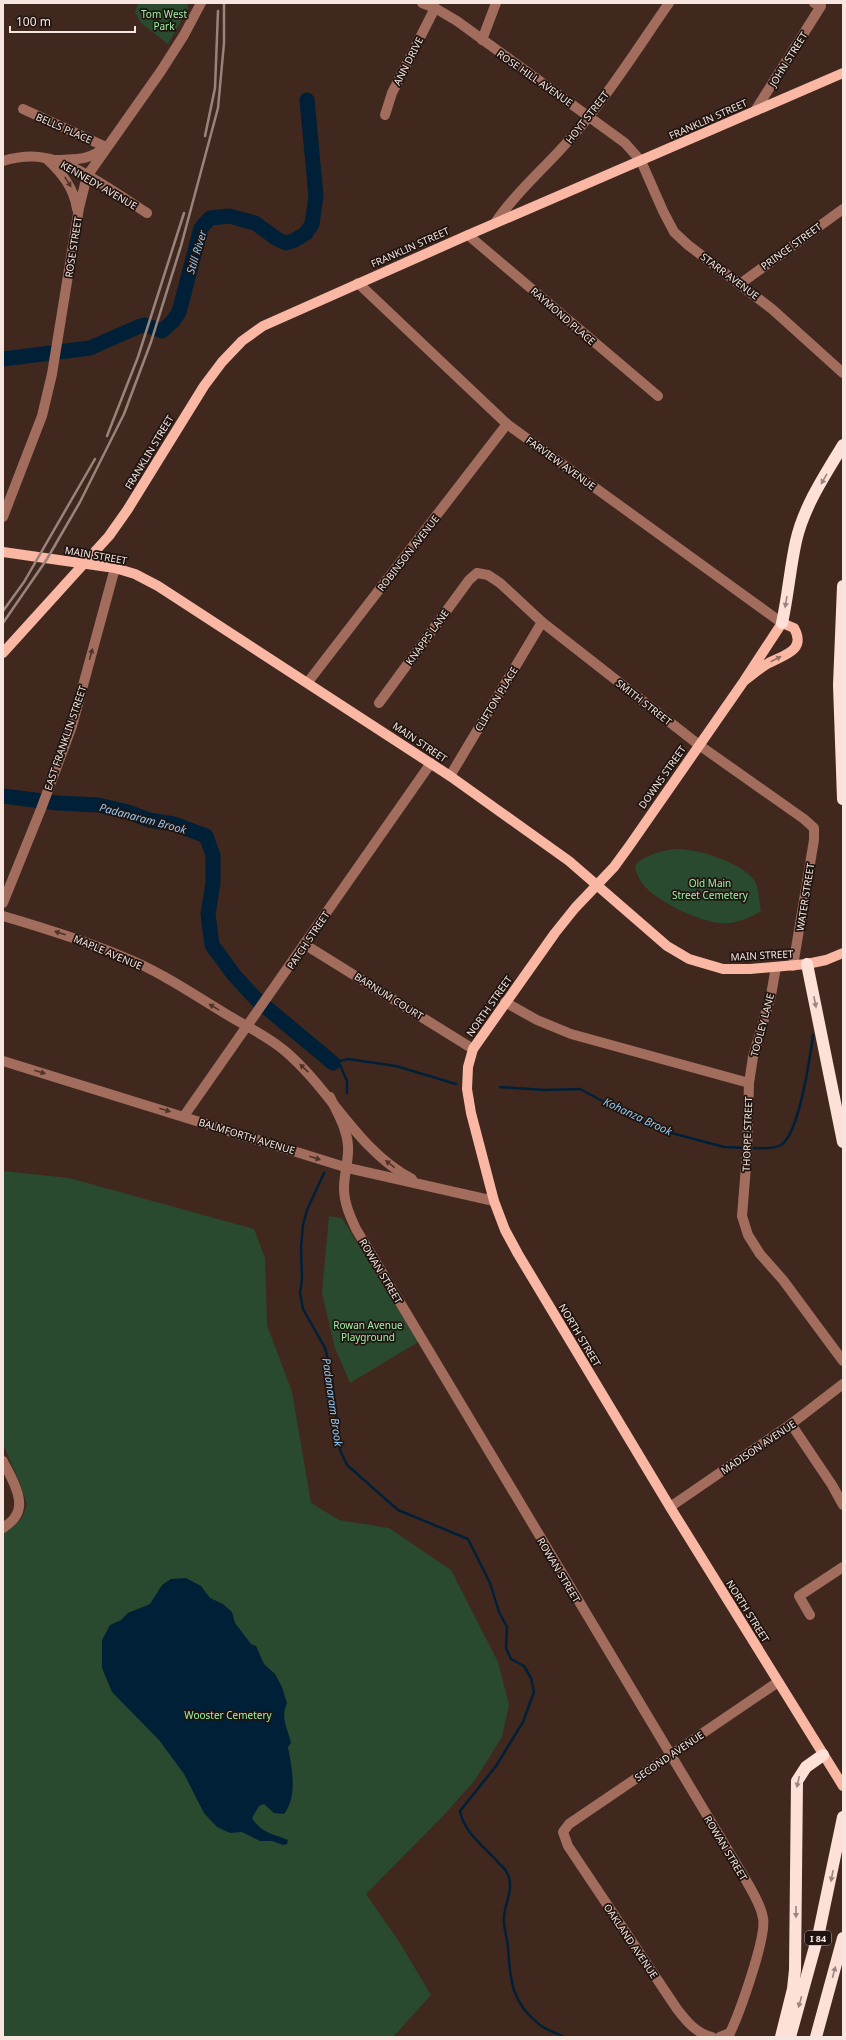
<svg xmlns="http://www.w3.org/2000/svg" width="846" height="2040" viewBox="0 0 846 2040" font-family="'Noto Sans',sans-serif">
  <style>
    .green { fill: #294a2e }
    .water { fill: #002038 }
    .lines { fill: none; stroke-linecap: round; stroke-linejoin: round }
    .stream { stroke: #002038; stroke-width: 2.5 }
    .river { stroke: #002038; stroke-width: 15 }
    .minor { stroke: #a26d5d; stroke-width: 10 }
    .major { stroke: #fab7a3; stroke-width: 10 }
    .highway { stroke: #fde1d9; stroke-width: 12 }
    .rail { stroke: #99847d; stroke-width: 2.5 }
    .oneway { fill: #4d332b }
    .oneway2 { fill: #99857f }
    .oneway3 { fill: #976e61 }
    .labels { text-anchor: middle; dominant-baseline: central; stroke-width: 3.5; stroke-linejoin: round; paint-order: stroke }
    .shield { fill: #1f1410; stroke: #b6a7a2; stroke-width: 1 }
    .shield-label { font-size: 9px; font-weight: bold; fill: #f7e6e0 }
    .park-label { font-size: 10px; fill: #9df2a7; stroke: #1f1410 }
    .street-label { font-size: 10px; fill: #f7e6e0; stroke: #1f1410 }
    .water-label { font-size: 11px; font-style: italic; fill: #96c9f2; stroke: #1f1410 }
  </style>
  <rect width="100%" height="100%" fill="#40281f"/>
  <g class="green">
    <polygon points="138,3 187,3 188,9 168,44 141,23 135,12"/>
    <path d="M678 849C698 849 742 863 754 880 759 887 759 903 761 911 748 919 736 924 720 923 698 921 655 901 642 883 638 877 636 872 635 866 643 855 664 850 678 849Z"/>
    <polygon points="3,1171 69,1178 254,1229 265,1258 267,1325 292,1392 311,1503 339,1520 389,1528 451,1570 498,1662 509,1705 502,1737 475,1780 443,1816 366,1894 400,1943 431,1995 393,2037 3,2037 3,1532 22,1518 27,1505 21,1486 3,1444"/>
    <polygon points="329,1216 342,1218 418,1342 350,1383 335,1348 322,1293"/>
  </g>
  <path class="water" d="M186 1578 201 1586 210 1598 223 1604 232 1612 235 1623 251 1644 256 1646 264 1664 275 1674 282 1687 287 1703C280 1718 288 1729 291 1743L288 1747C292 1768 298 1796 284 1814L274 1813 264 1804 259 1806 252 1818C261 1833 273 1834 288 1840L287 1844 283 1845 272 1841H260L242 1832 230 1833 217 1827 204 1813 184 1774 159 1740 112 1692 102 1668V1640L110 1625 121 1620 128 1613 150 1604 162 1585 171 1579Z"/>
  <g class="lines">
    <g class="stream">
      <polyline points="333,1063 348,1059 396,1066 456,1084"/>
      <polyline points="335,1063 340,1065 347,1081 347,1093"/>
      <polyline points="500,1087 544,1090 580,1089 634,1118 664,1131 724,1147 746,1148"/>
      <path d="M751 1148C760 1148 772 1150 781 1145 799 1134 810 1057 813 1035"/>
      <path d="M324 1173 307 1210 303 1225 301 1247 302 1279 300 1293 303 1309 325 1348 331 1371 340 1450 347 1465 398 1510 468 1539 490 1583 499 1612 507 1627 506 1648 511 1659 524 1666 531 1678 534 1692 523 1722 496 1766 460 1811C464 1832 483 1846 497 1861 500 1865 505 1868 507 1873 515 1887 505 1902 504 1917 503 1927 507 1936 508 1947 510 1979 511 2003 540 2025 547 2030 556 2033 564 2037"/>
    </g>
    <g class="river">
      <polyline points="3,359 90,348 140,326 145,325 162,331 173,321 179,312 201,228 210,218 229,216 255,223 277,239 286,243 295,240 306,233 312,224 316,196 307,100"/>
      <polyline points="3,796 58,803 98,805 128,812 149,820 174,824 206,836 213,855 213,883 208,914 212,945 234,975 256,999 333,1063"/>
    </g>
    <g class="minor">
      <polyline points="422,3 435,8 457,21 625,143 641,161 663,211 674,232 688,245 772,309 843,373"/>
      <polyline points="482,40 496,3"/>
      <path d="M23 109 106 147C87 161 78 159 56 160"/>
      <polyline points="755,111 821,6 814,3"/>
      <polyline points="385,115 392,93 435,8"/>
      <path d="M47 159C62 173 74 188 77 209"/>
      <path d="M3 161C17 157 31 155 45 158 74 162 122 197 147 213"/>
      <path d="M495 223C516 192 545 168 570 139 607 97 637 49 669 3"/>
      <polyline points="468,235 658,396"/>
      <polyline points="358,283 507,424 782,623"/>
      <polyline points="740,284 843,209"/>
      <polyline points="3,517 42,416 52,374 79,208 87,176 161,71 184,35 201,3"/>
      <polyline points="308,682 507,424"/>
      <polyline points="379,703 469,580 477,573 488,575 500,583 542,622 699,745 804,819 814,828 814,840 793,966"/>
      <polyline points="450,776 542,622"/>
      <polyline points="3,903 41,809 72,726 115,568"/>
      <path d="M3 916C44 928 86 941 126 958 161 972 194 995 226 1014 245 1026 268 1036 285 1051 331 1090 358 1151 412 1179"/>
      <polyline points="304,944 473,1049"/>
      <polyline points="776,967 771,995 753,1057 749,1083 747,1154 742,1216 748,1235 760,1254 783,1280 843,1361"/>
      <polyline points="505,1002 537,1020 571,1034 749,1083"/>
      <polyline points="3,1061 348,1168 494,1201"/>
      <path d="M330 1097C337 1113 347 1128 348 1146 349 1160 344 1174 344 1188 344 1203 350 1216 356 1229L747 1882C753 1893 761 1905 763 1918 767 1937 739 2014 730 2033L720 2037"/>
      <polyline points="184,1116 431,763"/>
      <polyline points="791,1424 832,1485 843,1505"/>
      <path d="M3 1461C10 1476 27 1501 15 1517 13 1521 7 1525 3 1528"/>
      <polyline points="670,1507 791,1424 843,1384"/>
      <polyline points="810,1615 799,1596 843,1567"/>
      <path d="M712 2037C696 2033 687 2022 677 2009L568 1846 563 1832 569 1824 778 1682"/>
    </g>
    <g class="major">
      <polyline points="3,552 115,568 135,574 158,586 450,776 569,861 667,946 689,959 723,969 750,969 807,964 826,960 843,953"/>
      <polyline points="3,653 109,536 128,509 204,386 222,362 242,341 263,326 468,235 843,73"/>
      <path d="M744 681C752 675 759 669 767 664 783 655 807 651 794 628L782 623 744 681 630 845 614 867 575 908 555 933 473 1049 468 1067 467 1089 471 1113 494 1201 505 1230 518 1254 670 1507 843 1786"/>
    </g>
    <g class="highway">
      <polyline points="843,586 839,685 843,799"/>
      <path d="M782 623C788 596 790 568 796 541 804 506 825 475 843 445"/>
      <polyline points="807,964 843,1142"/>
      <polyline points="781,2037 793,1989 795,1970 797,1781 806,1767 823,1755"/>
      <polyline points="790,2037 819,1932 843,1817"/>
      <polyline points="816,2037 843,1938"/>
    </g>
    <g class="rail">
      <polyline points="205,136 215,88 218,11"/>
      <polyline points="107,436 138,357 184,213"/>
      <polyline points="3,611 24,582 95,459"/>
      <polyline points="3,623 47,559 80,502 124,414 151,342 181,246 218,108 224,43 224,3"/>
    </g>
  </g>
  <defs><path id="oneway-solid" d="M-6-.8H1V-3.2L6.5 0L1 3.2V.8H-6Z"/></defs>
  <g class="oneway">
    <use href="#oneway-solid" transform="translate(68 182) rotate(57)"/>
    <use href="#oneway-solid" transform="translate(91 654) rotate(-75)"/>
    <use href="#oneway-solid" transform="translate(60 933) rotate(-163)"/>
    <use href="#oneway-solid" transform="translate(214 1007) rotate(-149)"/>
    <use href="#oneway-solid" transform="translate(304 1068) rotate(-137)"/>
    <use href="#oneway-solid" transform="translate(40 1072) rotate(17)"/>
    <use href="#oneway-solid" transform="translate(165 1110) rotate(17)"/>
    <use href="#oneway-solid" transform="translate(315 1158) rotate(17)"/>
    <use href="#oneway-solid" transform="translate(390 1164) rotate(-143)"/>
  </g>
  <g class="oneway2">
    <use href="#oneway-solid" transform="translate(824 479) rotate(120)"/>
    <use href="#oneway-solid" transform="translate(786 602) rotate(99)"/>
    <use href="#oneway-solid" transform="translate(815 1002) rotate(79)"/>
    <use href="#oneway-solid" transform="translate(798 1782) rotate(103)"/>
    <use href="#oneway-solid" transform="translate(832 1876) rotate(101)"/>
    <use href="#oneway-solid" transform="translate(796 1912) rotate(90)"/>
    <use href="#oneway-solid" transform="translate(834 1972) rotate(-75)"/>
    <use href="#oneway-solid" transform="translate(800 2002) rotate(106)"/>
  </g>
  <use class="oneway3" href="#oneway-solid" transform="translate(776 659) rotate(-28)"/>
  <g class="labels">
    <rect class="shield" x="805" y="1931" width="26" height="14" rx="3"/>
    <g class="shield-label">
      <text x="818" y="1938">I 84</text>
    </g>
    <g class="park-label">
      <text x="164" y="14">Tom West<tspan x="164" dy="12">Park</tspan></text>
      <text x="710" y="883">Old Main<tspan x="710" dy="12">Street Cemetery</tspan></text>
      <text x="368" y="1325">Rowan Avenue<tspan x="368" dy="12">Playground</tspan></text>
      <text x="228" y="1715">Wooster Cemetery</text>
    </g>
    <g class="street-label">
      <text transform="translate(788 59) rotate(-58)">JOHN STREET</text>
      <text transform="translate(408 61) rotate(-63)">ANN DRIVE</text>
      <text transform="translate(535 78) rotate(35)">ROSE HILL AVENUE</text>
      <text transform="translate(587 117) rotate(-52)">HOYT STREET</text>
      <text transform="translate(708 119) rotate(-24)">FRANKLIN STREET</text>
      <text transform="translate(64 128) rotate(24)">BELLS PLACE</text>
      <text transform="translate(99 185) rotate(30)">KENNEDY AVENUE</text>
      <text transform="translate(791 246) rotate(-36)">PRINCE STREET</text>
      <text transform="translate(73 247) rotate(-81)">ROSE STREET</text>
      <text transform="translate(410 247) rotate(-24)">FRANKLIN STREET</text>
      <text transform="translate(730 276) rotate(37)">STARR AVENUE</text>
      <text transform="translate(563 316) rotate(41)">RAYMOND PLACE</text>
      <text transform="translate(149 452) rotate(-59)">FRANKLIN STREET</text>
      <text transform="translate(561 463) rotate(36)">FARVIEW AVENUE</text>
      <text transform="translate(408 553) rotate(-52)">ROBINSON AVENUE</text>
      <text transform="translate(96 555) rotate(10)">MAIN STREET</text>
      <text transform="translate(427 637) rotate(-54)">KNAPPS LANE</text>
      <text transform="translate(496 699) rotate(-59)">CLIFTON PLACE</text>
      <text transform="translate(644 702) rotate(38)">SMITH STREET</text>
      <text transform="translate(65 738) rotate(-71)">EAST FRANKLIN STREET</text>
      <text transform="translate(420 742) rotate(34)">MAIN STREET</text>
      <text transform="translate(662 777) rotate(-55)">DOWNS STREET</text>
      <text transform="translate(805 897) rotate(-81)">WATER STREET</text>
      <text transform="translate(308 940) rotate(-56)">PATCH STREET</text>
      <text transform="translate(108 952) rotate(23)">MAPLE AVENUE</text>
      <text transform="translate(762 955) rotate(-3)">MAIN STREET</text>
      <text transform="translate(389 996) rotate(32)">BARNUM COURT</text>
      <text transform="translate(489 1006) rotate(-55)">NORTH STREET</text>
      <text transform="translate(762 1025) rotate(-75)">TOOLEY LANE</text>
      <text transform="translate(747 1134) rotate(-88)">THORPE STREET</text>
      <text transform="translate(247 1136) rotate(17)">BALMFORTH AVENUE</text>
      <text transform="translate(381 1271) rotate(59)">ROWAN STREET</text>
      <text transform="translate(580 1335) rotate(59)">NORTH STREET</text>
      <text transform="translate(758 1447) rotate(-34)">MADISON AVENUE</text>
      <text transform="translate(559 1570) rotate(59)">ROWAN STREET</text>
      <text transform="translate(748 1611) rotate(58)">NORTH STREET</text>
      <text transform="translate(669 1756) rotate(-34)">SECOND AVENUE</text>
      <text transform="translate(726 1848) rotate(59)">ROWAN STREET</text>
      <text transform="translate(631 1941) rotate(56)">OAKLAND AVENUE</text>
    </g>
    <g class="water-label">
      <text transform="translate(196 252) rotate(-73)">Still River</text>
      <text transform="translate(143 818) rotate(15)">Padanaram Brook</text>
      <text transform="translate(638 1116) rotate(25)">Kohanza Brook</text>
      <text transform="translate(333 1402) rotate(82)">Padanaram Brook</text>
    </g>
  </g>
  <rect width="846" height="2040" fill="none" stroke="#f7e6e0" stroke-width="8"/>
  <path d="M10 26v6h125v-6" fill="none" stroke="#f7e6e0" stroke-width="2"/>
  <text x="16" y="26" font-size="12" fill="#f7e6e0" stroke="#1f1410" stroke-width="3" paint-order="stroke">100 m</text>
</svg>
